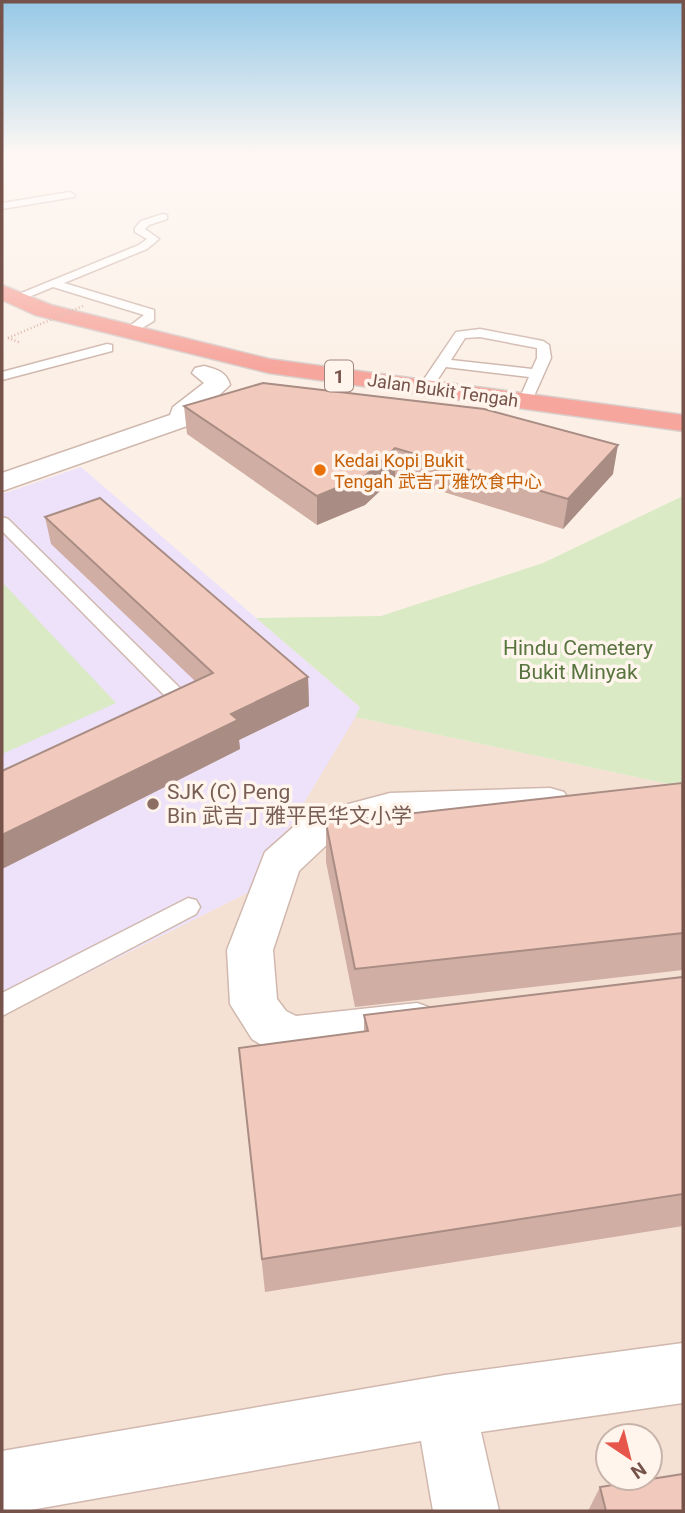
<svg xmlns="http://www.w3.org/2000/svg" width="685" height="1513" viewBox="0 0 685 1513" font-family="Roboto,'Noto Sans SC',sans-serif">
  <style>
    .residential { fill: #f4e1d4; fill-rule: evenodd }
    .education { fill: #ede2f9 }
    .green { fill: #d9eac4 }
    .lines { fill: none; stroke-linecap: round; stroke-linejoin: round }
    .lane-casing { stroke: #d0b8ae; stroke-width: 3 }
    .street-casing { stroke: #d0b8ae; stroke-width: 3 }
    .highway-casing { stroke: #d9cfcc; stroke-width: 3 }
    .path { stroke: #d7ada0; stroke-width: 2.5; stroke-dasharray: 1 2.5; stroke-linecap: butt }
    .lane { fill: #fff; fill-rule: evenodd }
    .street { fill: #fff; fill-rule: evenodd }
    .highway { fill: #f6a69d; fill-rule: evenodd }
    .path-bridge { stroke: #d7ada0; stroke-width: 2.5; stroke-dasharray: 1 2.5; stroke-linecap: butt }
    .wall { fill: #d0aea3 }
    .shaded-wall { fill: #a98d84 }
    .building { fill: #f2cabd; stroke: #a98d84; stroke-width: 2 }
    .food-dot { fill: #e8710a; stroke: #fff5ec; stroke-width: 2.5 }
    .education-dot { fill: #8d6e63; stroke: #fff5ec; stroke-width: 2.5 }
    .labels { text-anchor: middle; dominant-baseline: central; stroke-width: 7; stroke-linejoin: round; paint-order: stroke }
    .far-street-label { font-size: 18px; fill: #76534a; stroke: #fff5ec }
    .far-food-label { font-size: 18px; fill: #c56008; stroke: #fff5ec; text-anchor: start }
    .shield { fill: #fff5ec; stroke: #9f847b; stroke-width: 2 }
    .shield-label { font-size: 19px; font-weight: bold; fill: #76534a }
    .park-label { font-size: 21px; fill: #587540; stroke: #fff5ec }
    .education-label { font-size: 21px; fill: #785e54; stroke: #fff5ec; text-anchor: start }
  </style>
  <rect width="100%" height="100%" fill="#fcf0e6"/>
  <path class="residential" d="M355 717 683 787V1511H2V1016L251 891ZM608 1436H650V1478H608Z"/>
  <polygon class="education" points="81,467 361,708 251,891 2,1016 2,494"/>
  <g class="green">
    <polygon points="683,496 683,787 355,717 360,707 256,618 381,616 543,563"/>
    <polygon points="2,582 116,703 2,754"/>
  </g>
  <g class="lines">
    <g class="lane-casing">
      <g id="lane">
        <polygon points="70,192 75,195 74,197 2,209 2,203"/>
        <polygon points="163,214 167,215 167,219 149,225 145,229 159,239 147,249 64,283 154,310 154,321 128,336 122,332 144,315 53,287 19,301 9,298 139,245 147,239 135,232 135,228 141,221"/>
        <path d="M480 329 543 341 549 345 551 358 530 405 525 406 518 402 529 377 446 367 430 391H420L418 388 456 332ZM480 337 537 348V358L532 369 451 360 465 338Z"/>
        <polygon points="107,344 112,345 112,351 2,380 2,372"/>
        <polygon points="2,517 8,519 184,692 187,697 170,717 156,717 153,712 166,697 2,531"/>
        <polygon points="188,898 196,900 200,907 196,914 2,1016 2,993"/>
      </g>
    </g>
    <g class="street-casing">
      <g id="street">
        <path d="M204 366C216 369 227 372 230 385L215 399 235 393 244 396 248 401 244 406 2 491V473L170 415 173 407 204 383 192 373 195 368Z"/>
        <polygon points="550,788 564,792 570,802 564,812 550,816 390,821 335,837 299,871 273,950 277,999 286,1011 296,1016 417,1003 434,1009 441,1023 434,1037 417,1043 291,1059 274,1053 252,1039 230,1004 227,950 265,852 307,815 390,793"/>
        <polygon points="683,1343 683,1403 481,1432 499,1511 433,1511 421,1441 25,1511 2,1511 2,1451 445,1375"/>
      </g>
    </g>
    <g class="highway-casing">
      <polygon id="highway" points="2,285 51,305 269,359 683,415 683,431 269,373 35,315 2,300"/>
    </g>
    <polyline class="path" points="8,338 21,343"/>
    <use href="#lane" class="lane"/>
    <use href="#street" class="street"/>
    <use href="#highway" class="highway"/>
    <polyline class="path-bridge" points="8,338 83,306"/>
  </g>
  <g class="wall">
    <polygon points="184,406 613,474 563,529 395,477 365,505 317,525 187,434"/>
    <polygon points="45,517 308,677 309,706 239,740 240,749 2,869 2,771 195,681 51,544"/>
    <polygon points="683,783 683,970 355,1007 326,862 326,823"/>
    <polygon points="683,977 683,1226 265,1292 239,1048 364,1032 364,1015"/>
    <polygon points="600,1487 683,1511 588,1511"/>
  </g>
  <g class="shaded-wall">
    <polygon points="618,445 613,474 563,529 568,499"/>
    <polygon points="395,448 395,477 365,505 317,525 317,496"/>
    <polygon points="308,677 309,706 239,740 240,749 2,869 2,835 231,714"/>
  </g>
  <g class="building">
    <polygon points="263,383 484,409 618,445 568,499 395,448 365,476 317,496 184,406"/>
    <polygon points="100,498 308,677 231,714 238,720 2,835 2,771 213,673 45,517"/>
    <polygon points="682,783 683,933 355,969 326,823"/>
    <polygon points="683,977 683,1194 262,1259 239,1048 368,1031 364,1015"/>
    <polygon points="683,1474 683,1511 606,1511 600,1487"/>
  </g>
  <linearGradient id="sky" x2="0" y2="1"><stop stop-color="#95c8e7"/><stop offset="0.42" stop-color="#fef8f4"/><stop offset="1" stop-color="#fef8f4" stop-opacity="0"/></linearGradient>
  <rect width="685" height="368" fill="url(#sky)"/>
  <circle class="food-dot" cx="320" cy="470" r="7"/>
  <circle class="education-dot" cx="153" cy="804" r="7"/>
  <g class="labels">
    <g class="far-street-label">
      <text transform="translate(443 390) rotate(8)">Jalan Bukit Tengah</text>
    </g>
    <g class="far-food-label">
      <text x="334" y="460">Kedai Kopi Bukit<tspan x="334" dy="21">Tengah 武吉丁雅饮食中心</tspan></text>
    </g>
    <rect class="shield" x="325" y="360.5" width="28" height="31" rx="5"/>
    <g class="shield-label">
      <text x="339" y="376">1</text>
    </g>
    <g class="park-label">
      <text x="578" y="648">Hindu Cemetery<tspan x="578" dy="24">Bukit Minyak</tspan></text>
    </g>
    <g class="education-label">
      <text x="167" y="792">SJK (C) Peng<tspan x="167" dy="24">Bin 武吉丁雅平民华文小学</tspan></text>
    </g>
  </g>
  <rect width="685" height="1513" fill="none" stroke="#76534a" stroke-width="7"/>
  <g transform="translate(629 1457) rotate(145)"><circle r="33" fill="#fff5ec" stroke="#c8b4ab" stroke-width="2"/>
  <path d="M0-5L12 26L0 18L-12 26Z" fill="#e6564b"/>
  <text y="-10" font-size="19" font-weight="bold" text-anchor="middle" fill="#76534a">N</text>
  </g>
</svg>
